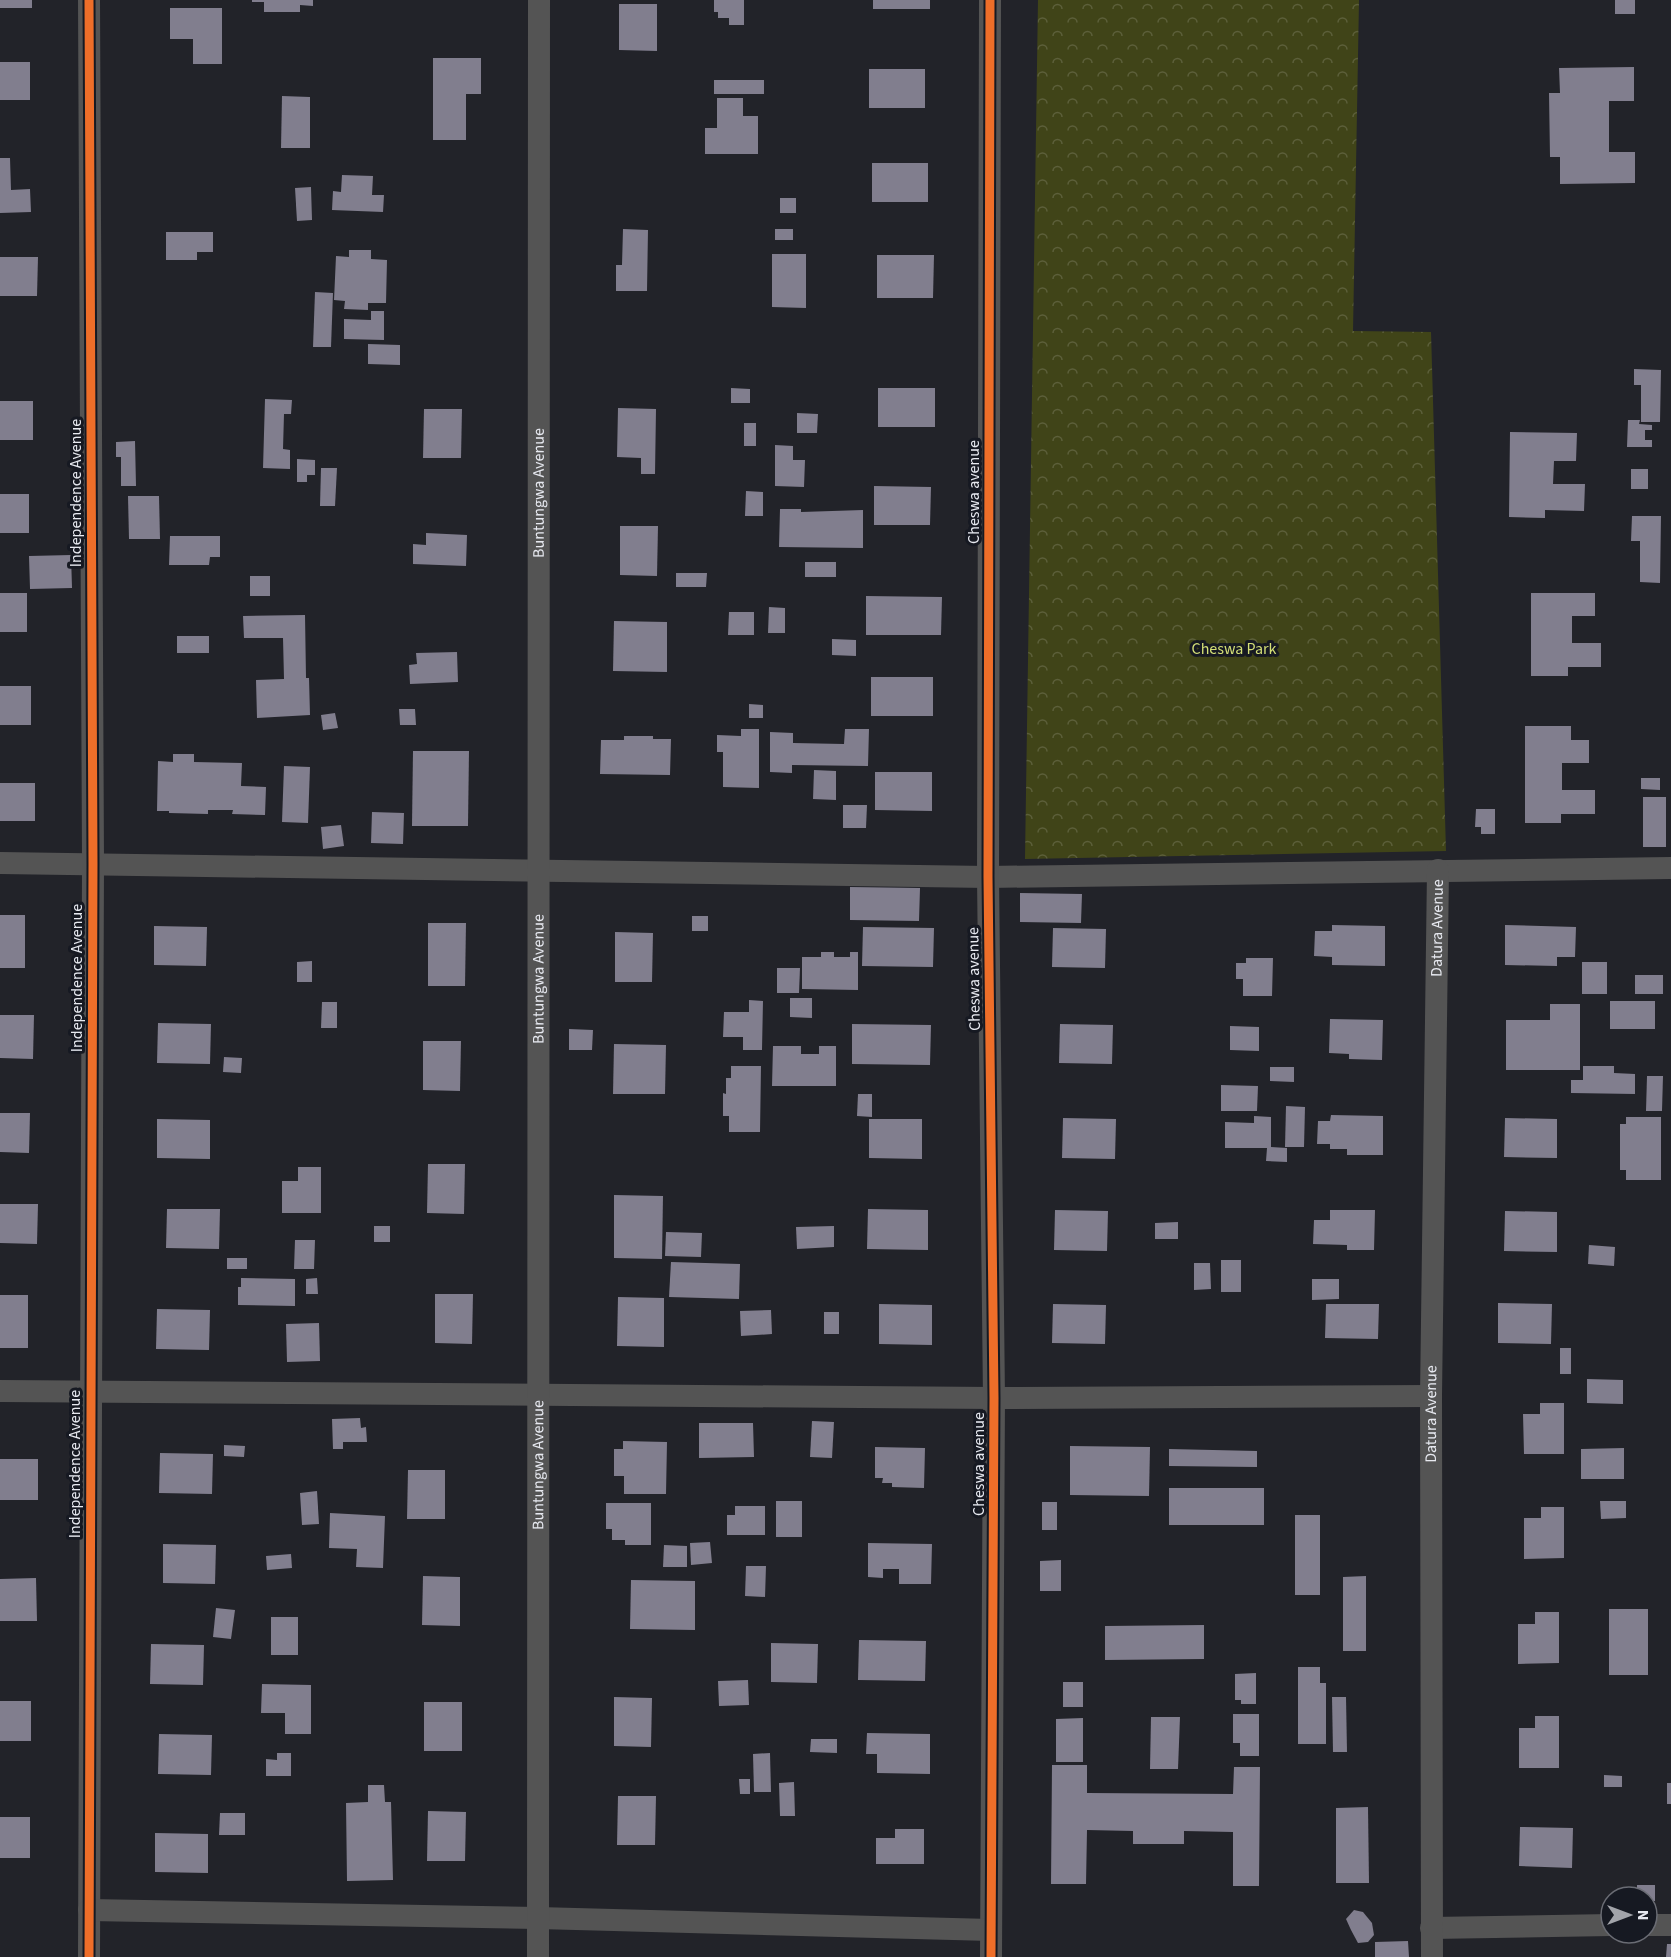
<svg xmlns="http://www.w3.org/2000/svg" width="1671" height="1957" viewBox="0 0 1671 1957" font-family="'Source Sans 3',sans-serif">
  <style>
    .forest { fill: url(#forest-crowns) }
    .building { fill: #817e8e }
    .lines { fill: none; stroke-linecap: round; stroke-linejoin: round }
    .street { stroke: #545454; stroke-width: 22 }
    .cycleway-casing { stroke: #161922; stroke-width: 13 }
    .cycleway { stroke: #ee6e29; stroke-width: 9 }
    .labels { text-anchor: middle; dominant-baseline: central; stroke-width: 6; stroke-linejoin: round; paint-order: stroke }
    .street-label { font-size: 16px; fill: #e7e9f0; stroke: #161922 }
    .park-label { font-size: 16px; fill: #d4df77; stroke: #161922 }
  </style>
  <defs>
    <pattern id="forest-crowns" width="20" height="18" patternUnits="userSpaceOnUse" patternTransform="scale(1.5)"><rect width="20" height="18" fill="#404418"/><path d="M2 6a3 3 0 1 1 6 0M12 15a3 3 0 1 1 6 0" fill="none" stroke="#5c5f3a"/></pattern>
  </defs>
  <rect width="100%" height="100%" fill="#222329"/>
  <polygon class="forest" points="1038,0 1359,0 1353,331 1431,332 1446,851 1025,859"/>
  <g class="building">
    <rect x="0" y="0" width="32" height="8"/>
    <polygon points="252,0 313,0 313,6 300,5 300,12 264,12 264,2 252,2"/>
    <polygon points="714,0 744,0 744,25 729,25 729,18 718,18 718,12 714,12"/>
    <rect x="873" y="0" width="57" height="9"/>
    <rect x="1615" y="0" width="20" height="14"/>
    <polygon points="619,4 657,4 657,51 619,50"/>
    <polygon points="170,8 222,8 222,64 193,64 193,39 170,39"/>
    <polygon points="433,58 481,58 481,94 466,94 466,140 433,140"/>
    <rect x="0" y="62" width="30" height="38"/>
    <polygon points="1634,67 1634,101 1609,101 1609,152 1635,152 1635,183 1560,184 1560,157 1550,157 1549,93 1560,93 1559,68"/>
    <rect x="869" y="69" width="56" height="39"/>
    <rect x="714" y="80" width="50" height="14"/>
    <polygon points="282,96 310,97 310,148 281,148"/>
    <polygon points="717,98 743,98 743,116 758,116 758,154 705,154 705,128 717,128"/>
    <polygon points="0,158 10,158 11,190 30,189 31,212 0,213"/>
    <rect x="872" y="163" width="56" height="39"/>
    <polygon points="342,175 373,176 372,195 384,195 383,212 332,210 333,191 341,192"/>
    <polygon points="311,187 312,220 297,221 295,188"/>
    <rect x="780" y="198" width="16" height="15"/>
    <polygon points="623,229 648,230 647,291 616,291 616,265 622,265"/>
    <rect x="775" y="229" width="18" height="11"/>
    <polygon points="166,232 213,232 213,252 197,252 197,260 166,260"/>
    <polygon points="349,250 371,250 371,259 387,260 386,303 368,303 368,310 344,309 345,301 334,300 336,256 349,257"/>
    <polygon points="772,254 806,254 806,308 772,307"/>
    <polygon points="877,255 934,255 933,298 877,298"/>
    <polygon points="0,257 38,257 37,296 0,296"/>
    <polygon points="315,292 333,293 331,347 313,347"/>
    <polygon points="371,311 384,311 384,340 344,339 344,319 371,320"/>
    <polygon points="368,344 400,345 400,365 368,364"/>
    <polygon points="1634,369 1661,370 1660,422 1641,422 1641,385 1634,385"/>
    <polygon points="731,388 750,389 750,403 731,403"/>
    <rect x="878" y="388" width="57" height="39"/>
    <polygon points="265,399 292,400 291,414 284,414 283,449 290,450 290,469 263,468"/>
    <rect x="0" y="401" width="33" height="39"/>
    <polygon points="618,408 656,409 655,474 641,474 641,458 617,457"/>
    <polygon points="424,409 462,409 461,458 423,458"/>
    <polygon points="797,413 818,414 817,433 797,433"/>
    <polygon points="1628,420 1640,420 1639,424 1652,425 1652,430 1645,430 1645,440 1652,440 1652,447 1627,447"/>
    <rect x="744" y="423" width="12" height="23"/>
    <polygon points="1510,432 1577,433 1576,461 1554,461 1553,484 1585,484 1584,511 1545,510 1545,518 1509,517"/>
    <polygon points="135,441 136,486 121,486 121,457 116,457 116,442"/>
    <polygon points="775,445 793,446 793,460 805,460 804,487 775,486"/>
    <polygon points="297,459 315,460 315,475 307,475 307,482 297,482"/>
    <polygon points="321,468 337,468 335,506 320,506"/>
    <rect x="1631" y="469" width="17" height="20"/>
    <polygon points="874,486 931,487 930,525 874,525"/>
    <polygon points="746,491 763,492 763,516 745,516"/>
    <rect x="0" y="494" width="29" height="39"/>
    <polygon points="128,496 159,496 160,539 129,539"/>
    <polygon points="780,509 801,509 801,512 863,510 863,548 779,547"/>
    <polygon points="1632,516 1661,516 1660,583 1640,582 1640,541 1631,541"/>
    <polygon points="620,526 658,526 657,576 620,575"/>
    <polygon points="426,533 467,535 466,566 413,564 413,544 426,545"/>
    <polygon points="170,536 220,536 220,557 210,557 209,565 169,565"/>
    <polygon points="71,555 72,588 30,589 29,556"/>
    <rect x="805" y="562" width="31" height="15"/>
    <polygon points="676,573 707,573 706,587 676,587"/>
    <rect x="250" y="576" width="20" height="20"/>
    <rect x="0" y="593" width="27" height="39"/>
    <polygon points="1531,593 1595,593 1595,616 1572,616 1572,643 1601,643 1601,667 1568,667 1568,676 1531,676"/>
    <polygon points="866,596 942,597 941,635 866,635"/>
    <polygon points="769,607 785,608 785,633 768,633"/>
    <polygon points="729,612 754,612 754,635 728,635"/>
    <polygon points="305,615 306,678 309,678 310,715 257,718 256,680 284,679 283,638 244,638 243,616"/>
    <polygon points="614,621 667,622 667,672 613,671"/>
    <rect x="177" y="636" width="32" height="17"/>
    <polygon points="832,639 856,640 856,656 832,655"/>
    <polygon points="457,652 458,682 410,684 409,665 417,664 416,653"/>
    <rect x="871" y="677" width="62" height="39"/>
    <rect x="0" y="686" width="31" height="39"/>
    <polygon points="749,704 763,705 763,718 749,718"/>
    <polygon points="399,709 415,709 416,725 400,725"/>
    <polygon points="335,713 338,728 323,730 321,715"/>
    <polygon points="1525,726 1571,726 1571,740 1589,740 1589,763 1562,763 1562,790 1595,790 1595,814 1561,814 1561,823 1525,823"/>
    <polygon points="741,729 759,729 759,788 723,787 723,752 717,752 717,735 741,736"/>
    <polygon points="845,729 869,729 868,766 792,765 792,773 770,772 770,732 793,733 793,743 844,744"/>
    <polygon points="624,736 653,736 653,739 671,739 670,775 600,774 601,740 624,740"/>
    <polygon points="413,751 469,751 468,826 412,826"/>
    <polygon points="173,754 194,754 194,762 242,763 241,786 266,787 265,815 232,814 233,810 208,810 208,814 169,813 169,811 157,811 158,761 173,762"/>
    <polygon points="284,766 310,767 308,823 282,822"/>
    <polygon points="814,770 836,771 836,800 813,799"/>
    <polygon points="875,772 932,772 932,811 875,810"/>
    <polygon points="1641,778 1660,778 1660,790 1641,789"/>
    <rect x="0" y="783" width="35" height="38"/>
    <rect x="1643" y="797" width="23" height="50"/>
    <polygon points="843,805 867,805 866,828 843,828"/>
    <polygon points="1476,809 1495,809 1495,834 1481,834 1481,827 1475,827"/>
    <polygon points="372,812 404,813 403,844 371,843"/>
    <polygon points="341,825 344,846 323,849 321,827"/>
    <polygon points="850,887 920,888 919,921 850,920"/>
    <polygon points="1020,893 1082,894 1081,923 1020,922"/>
    <rect x="0" y="915" width="25" height="53"/>
    <rect x="692" y="916" width="16" height="15"/>
    <polygon points="428,923 466,923 465,986 428,986"/>
    <polygon points="1332,925 1385,926 1385,966 1332,965 1332,957 1314,956 1315,931 1332,931"/>
    <polygon points="1505,925 1576,927 1575,957 1557,957 1557,966 1505,965"/>
    <polygon points="154,926 207,927 206,966 154,965"/>
    <polygon points="863,927 934,928 933,967 862,966"/>
    <polygon points="1053,928 1106,929 1105,968 1052,967"/>
    <polygon points="615,932 653,933 652,982 615,982"/>
    <polygon points="821,952 834,952 834,957 850,957 850,952 858,952 858,990 802,989 802,957 821,957"/>
    <polygon points="1246,958 1273,958 1272,996 1243,996 1243,979 1236,979 1236,963 1246,963"/>
    <polygon points="312,961 312,982 297,982 297,962"/>
    <rect x="1582" y="962" width="25" height="32"/>
    <polygon points="777,968 800,968 799,993 777,993"/>
    <rect x="1635" y="975" width="28" height="19"/>
    <polygon points="790,998 812,998 812,1018 790,1017"/>
    <polygon points="749,1000 763,1001 762,1050 743,1050 743,1037 723,1037 724,1012 749,1012"/>
    <rect x="1610" y="1001" width="45" height="28"/>
    <polygon points="322,1002 337,1002 337,1028 321,1028"/>
    <polygon points="1550,1004 1580,1004 1580,1070 1506,1070 1506,1020 1550,1020"/>
    <polygon points="0,1015 34,1015 33,1059 0,1058"/>
    <polygon points="1330,1019 1383,1020 1382,1060 1349,1059 1349,1054 1329,1053"/>
    <polygon points="158,1023 211,1024 210,1064 157,1063"/>
    <polygon points="852,1024 931,1025 930,1065 852,1064"/>
    <polygon points="1060,1024 1113,1025 1112,1064 1059,1063"/>
    <polygon points="1230,1026 1259,1027 1259,1051 1230,1050"/>
    <polygon points="569,1029 593,1030 592,1050 569,1050"/>
    <polygon points="423,1041 461,1041 460,1091 423,1090"/>
    <polygon points="614,1044 666,1045 665,1094 613,1094"/>
    <polygon points="773,1046 801,1046 801,1054 819,1054 819,1046 836,1046 836,1086 772,1086"/>
    <polygon points="224,1057 242,1058 241,1073 223,1072"/>
    <polygon points="731,1066 761,1066 760,1132 729,1132 729,1116 723,1116 723,1093 726,1094 726,1078 731,1078"/>
    <polygon points="1583,1066 1614,1066 1614,1073 1635,1074 1635,1094 1571,1093 1571,1080 1583,1080"/>
    <polygon points="1270,1067 1294,1067 1294,1082 1270,1081"/>
    <polygon points="1647,1076 1663,1076 1662,1111 1646,1111"/>
    <polygon points="1221,1085 1258,1086 1257,1111 1221,1111"/>
    <polygon points="858,1094 872,1094 872,1117 857,1116"/>
    <polygon points="1286,1106 1305,1107 1304,1147 1285,1147"/>
    <polygon points="0,1113 30,1113 29,1153 0,1152"/>
    <polygon points="1331,1115 1383,1116 1383,1155 1347,1155 1347,1149 1330,1149 1330,1144 1317,1144 1318,1121 1330,1121"/>
    <polygon points="1254,1116 1271,1117 1271,1147 1287,1148 1287,1162 1266,1161 1267,1148 1225,1148 1225,1122 1254,1123"/>
    <polygon points="1626,1117 1661,1117 1661,1180 1626,1180 1626,1170 1620,1170 1620,1124 1626,1124"/>
    <polygon points="1063,1118 1116,1119 1115,1159 1062,1158"/>
    <polygon points="1505,1118 1557,1119 1557,1158 1504,1157"/>
    <polygon points="157,1119 210,1120 210,1159 157,1158"/>
    <polygon points="869,1119 922,1119 922,1159 869,1158"/>
    <polygon points="428,1164 465,1164 464,1214 427,1213"/>
    <polygon points="298,1167 321,1167 321,1213 282,1213 282,1181 298,1181"/>
    <polygon points="614,1195 663,1196 662,1259 614,1258"/>
    <polygon points="0,1204 38,1204 37,1244 0,1243"/>
    <polygon points="167,1209 220,1209 219,1249 166,1248"/>
    <polygon points="868,1209 928,1210 928,1250 867,1249"/>
    <polygon points="1055,1210 1108,1211 1107,1251 1054,1250"/>
    <polygon points="1330,1210 1375,1210 1374,1250 1347,1250 1347,1245 1313,1244 1314,1220 1330,1220"/>
    <polygon points="1505,1211 1557,1212 1557,1252 1504,1251"/>
    <polygon points="1178,1222 1178,1239 1155,1239 1155,1223"/>
    <rect x="374" y="1226" width="16" height="16"/>
    <polygon points="834,1226 834,1247 797,1249 796,1227"/>
    <polygon points="666,1232 702,1233 701,1257 665,1256"/>
    <polygon points="295,1240 315,1240 314,1269 294,1269"/>
    <polygon points="1589,1245 1615,1247 1614,1266 1588,1264"/>
    <rect x="227" y="1258" width="20" height="11"/>
    <rect x="1221" y="1260" width="20" height="32"/>
    <polygon points="671,1262 740,1264 739,1299 669,1297"/>
    <polygon points="1194,1263 1210,1263 1211,1289 1194,1290"/>
    <polygon points="241,1278 295,1279 295,1306 238,1305 238,1287 241,1287"/>
    <polygon points="317,1278 318,1294 306,1294 306,1279"/>
    <polygon points="1312,1279 1339,1279 1339,1299 1312,1300"/>
    <polygon points="435,1294 473,1294 472,1344 435,1343"/>
    <rect x="0" y="1295" width="28" height="53"/>
    <polygon points="618,1297 664,1298 664,1347 617,1346"/>
    <polygon points="1498,1303 1552,1304 1551,1344 1498,1343"/>
    <polygon points="879,1304 932,1305 932,1345 879,1344"/>
    <polygon points="1053,1304 1106,1305 1105,1344 1052,1343"/>
    <polygon points="1326,1304 1379,1304 1378,1339 1325,1338"/>
    <polygon points="157,1309 210,1310 209,1350 156,1349"/>
    <polygon points="771,1310 772,1334 741,1336 740,1311"/>
    <rect x="824" y="1312" width="15" height="22"/>
    <polygon points="319,1323 320,1361 287,1362 286,1324"/>
    <rect x="1560" y="1348" width="11" height="26"/>
    <polygon points="1587,1379 1623,1380 1623,1404 1587,1403"/>
    <polygon points="1540,1403 1564,1403 1564,1454 1524,1454 1523,1414 1540,1414"/>
    <polygon points="360,1418 361,1428 366,1427 367,1442 343,1442 343,1449 333,1449 332,1419"/>
    <polygon points="812,1421 834,1422 832,1458 810,1457"/>
    <polygon points="699,1423 753,1423 754,1457 699,1458"/>
    <polygon points="623,1441 667,1442 666,1494 624,1494 624,1476 614,1476 614,1449 623,1449"/>
    <polygon points="224,1445 245,1446 244,1457 224,1456"/>
    <polygon points="1070,1446 1150,1447 1149,1496 1070,1495"/>
    <polygon points="875,1447 925,1448 924,1488 892,1487 892,1483 882,1483 883,1478 875,1478"/>
    <polygon points="1624,1448 1624,1479 1581,1479 1581,1449"/>
    <polygon points="1169,1449 1257,1451 1257,1467 1169,1466"/>
    <polygon points="160,1453 213,1454 212,1494 159,1493"/>
    <rect x="0" y="1459" width="38" height="41"/>
    <polygon points="408,1470 445,1470 445,1519 407,1519"/>
    <rect x="1169" y="1488" width="95" height="37"/>
    <polygon points="317,1491 319,1524 302,1525 300,1493"/>
    <rect x="776" y="1501" width="26" height="36"/>
    <polygon points="1600,1501 1626,1501 1626,1518 1601,1519"/>
    <rect x="1042" y="1502" width="15" height="28"/>
    <polygon points="606,1503 651,1503 651,1545 625,1545 625,1540 612,1540 612,1529 606,1529"/>
    <polygon points="735,1506 765,1506 765,1535 727,1535 727,1515 735,1515"/>
    <polygon points="1541,1507 1564,1507 1564,1558 1524,1559 1524,1518 1541,1518"/>
    <polygon points="330,1513 385,1516 383,1568 356,1567 357,1549 329,1548"/>
    <rect x="1295" y="1515" width="25" height="80"/>
    <polygon points="710,1542 712,1563 691,1565 690,1543"/>
    <polygon points="868,1543 932,1544 931,1584 899,1584 899,1569 883,1569 883,1578 868,1577"/>
    <polygon points="163,1544 216,1545 215,1584 163,1583"/>
    <polygon points="664,1545 687,1546 687,1567 663,1567"/>
    <polygon points="291,1554 292,1568 267,1570 266,1556"/>
    <polygon points="1061,1560 1061,1591 1040,1591 1040,1561"/>
    <polygon points="746,1566 766,1566 765,1597 745,1596"/>
    <polygon points="423,1576 460,1577 460,1626 422,1625"/>
    <polygon points="1366,1576 1366,1651 1343,1651 1343,1577"/>
    <polygon points="36,1578 37,1621 0,1621 0,1579"/>
    <polygon points="631,1580 695,1581 695,1630 630,1629"/>
    <polygon points="216,1608 235,1610 231,1639 213,1637"/>
    <rect x="1609" y="1609" width="39" height="66"/>
    <polygon points="1535,1612 1559,1612 1559,1663 1518,1664 1518,1624 1535,1624"/>
    <rect x="271" y="1617" width="27" height="38"/>
    <polygon points="1204,1625 1204,1659 1105,1660 1105,1626"/>
    <polygon points="859,1640 926,1641 925,1681 858,1680"/>
    <polygon points="771,1643 818,1644 817,1683 771,1682"/>
    <polygon points="151,1644 204,1645 203,1685 150,1684"/>
    <polygon points="1298,1667 1320,1667 1320,1683 1326,1683 1326,1744 1298,1744"/>
    <polygon points="1256,1673 1256,1704 1241,1704 1241,1700 1235,1700 1235,1674"/>
    <polygon points="748,1680 749,1705 719,1706 718,1681"/>
    <rect x="1063" y="1682" width="20" height="25"/>
    <polygon points="262,1684 311,1685 311,1734 285,1734 285,1713 261,1713"/>
    <polygon points="614,1697 652,1698 651,1747 614,1746"/>
    <polygon points="1332,1697 1346,1697 1347,1752 1333,1752"/>
    <rect x="0" y="1701" width="31" height="40"/>
    <rect x="424" y="1702" width="38" height="49"/>
    <polygon points="1233,1714 1259,1714 1259,1756 1240,1756 1240,1743 1233,1743"/>
    <polygon points="1535,1716 1559,1716 1559,1768 1519,1768 1519,1728 1535,1728"/>
    <polygon points="1151,1717 1180,1717 1178,1769 1150,1769"/>
    <polygon points="1083,1718 1083,1762 1056,1762 1056,1719"/>
    <polygon points="867,1733 930,1734 930,1774 877,1773 877,1754 866,1754"/>
    <polygon points="159,1734 212,1735 211,1775 158,1774"/>
    <polygon points="811,1739 837,1739 837,1753 810,1752"/>
    <polygon points="277,1753 291,1753 291,1776 266,1776 266,1759 277,1760"/>
    <polygon points="770,1753 771,1792 754,1792 753,1754"/>
    <polygon points="1052,1765 1087,1765 1087,1793 1233,1794 1234,1767 1260,1767 1259,1886 1233,1886 1233,1832 1184,1831 1184,1844 1133,1844 1133,1831 1087,1830 1086,1884 1051,1884"/>
    <polygon points="1604,1775 1622,1776 1622,1787 1604,1787"/>
    <polygon points="739,1779 750,1779 750,1794 740,1794"/>
    <polygon points="794,1782 795,1816 780,1816 779,1783"/>
    <rect x="1667" y="1783" width="4" height="21"/>
    <polygon points="368,1785 384,1785 385,1802 391,1802 393,1880 347,1881 346,1803 368,1802"/>
    <polygon points="618,1796 656,1796 655,1845 617,1845"/>
    <polygon points="1368,1807 1369,1883 1336,1883 1336,1808"/>
    <polygon points="428,1811 466,1812 465,1861 427,1861"/>
    <polygon points="220,1813 245,1813 245,1835 219,1835"/>
    <rect x="0" y="1817" width="30" height="41"/>
    <polygon points="1520,1827 1573,1828 1572,1868 1519,1866"/>
    <polygon points="895,1829 924,1829 924,1864 876,1864 876,1838 895,1838"/>
    <polygon points="155,1833 208,1834 208,1873 155,1872"/>
    <polygon points="1637,1885 1655,1885 1655,1901 1647,1901 1647,1897 1637,1897"/>
    <polygon points="1354,1910 1363,1912 1372,1923 1374,1935 1368,1942 1358,1943 1351,1930 1346,1919"/>
    <polygon points="1408,1941 1409,1957 1375,1957 1375,1942"/>
    <polygon points="1667,1944 1671,1944 1671,1957 1666,1957"/>
  </g>
  <g class="lines">
    <g class="street">
      <polyline points="89,0 93,864 89,1957"/>
      <polyline points="990,0 988,877 994,1398 991,1957"/>
      <polyline points="0,863 988,877 1671,868"/>
      <polyline points="0,1391 994,1398 1431,1396"/>
      <polyline points="89,1910 538,1918 991,1930"/>
      <polyline points="1647,1925 1671,1925"/>
      <polyline points="1431,1928 1611,1925"/>
      <path id="s1" d="M538 1957 539 0"/>
      <path id="s2" d="M1432 1957 1431 1396 1438 870"/>
    </g>
    <g class="cycleway-casing">
      <g id="cycleway">
        <polyline points="89,0 93,864 89,1957"/>
        <polyline points="990,0 988,877 994,1398 991,1957"/>
      </g>
    </g>
    <use href="#cycleway" class="cycleway"/>
  </g>
  <g class="labels">
    <g class="street-label">
      <text transform="translate(974 492) rotate(-90)">Cheswa avenue</text>
      <text transform="translate(76 493) rotate(-90)">Independence Avenue</text>
      <text stroke="none"><textPath href="#s1" startOffset="1464">Buntungwa Avenue</textPath></text>
      <text stroke="none"><textPath href="#s2" startOffset="1029">Datura Avenue</textPath></text>
      <text transform="translate(77 978) rotate(-90)">Independence Avenue</text>
      <text stroke="none"><textPath href="#s1" startOffset="978">Buntungwa Avenue</textPath></text>
      <text transform="translate(974 979) rotate(-91)">Cheswa avenue</text>
      <text stroke="none"><textPath href="#s2" startOffset="543">Datura Avenue</textPath></text>
      <text transform="translate(75 1464) rotate(-90)">Independence Avenue</text>
      <text stroke="none"><textPath href="#s1" startOffset="492">Buntungwa Avenue</textPath></text>
      <text transform="translate(979 1464) rotate(-90)">Cheswa avenue</text>
    </g>
    <g class="park-label">
      <text x="1234" y="649">Cheswa Park</text>
    </g>
  </g>
  <g transform="translate(1629 1915) rotate(90)"><circle r="28" fill="#161922" stroke="#6a6c74" stroke-width="1.5"/>
  <path d="M0-4.5L10 22L0 15L-10 22Z" fill="#a2a4aa"/>
  <text y="-9" font-size="16" font-weight="bold" text-anchor="middle" fill="#e7e9f0">N</text>
  </g>
</svg>
